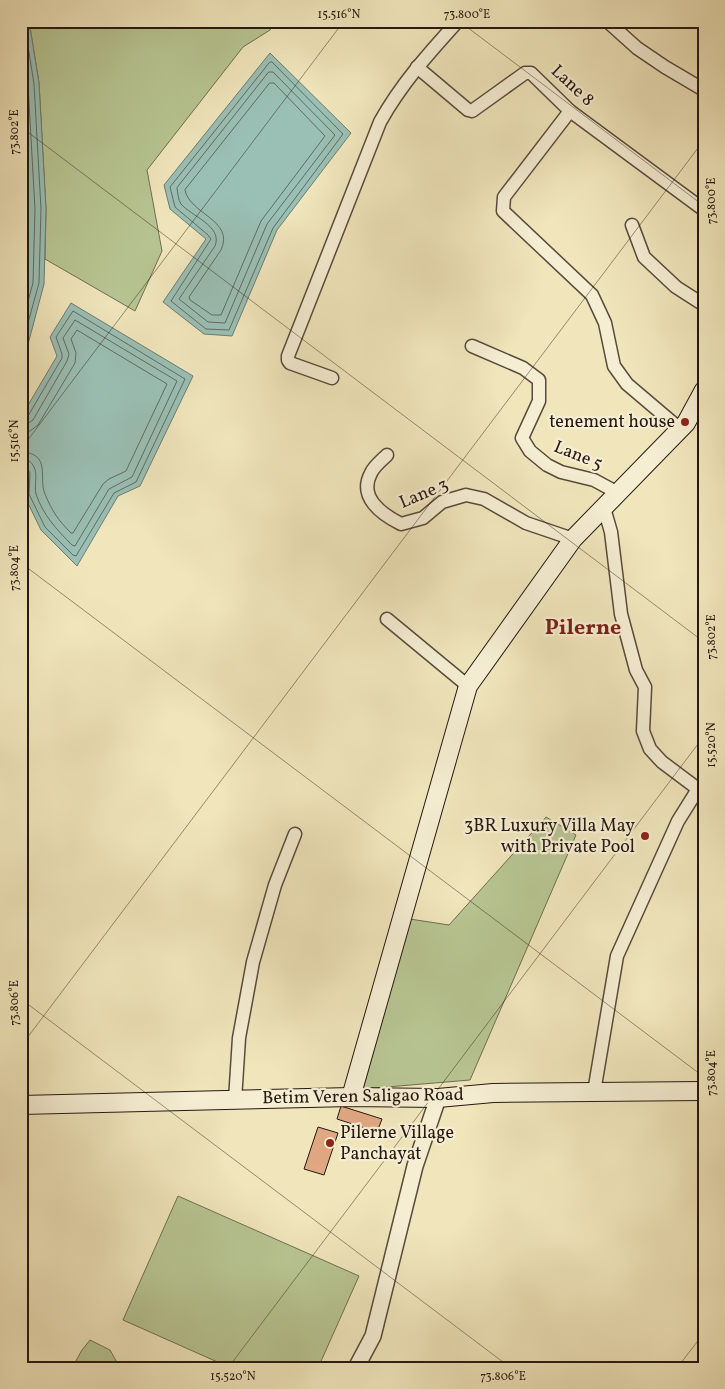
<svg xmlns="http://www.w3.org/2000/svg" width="725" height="1389" viewBox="0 0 725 1389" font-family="Vollkorn,serif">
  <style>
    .green { fill: #b7c592; stroke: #6e6e52 }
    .water { fill: #9abfb4; stroke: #6c7c73 }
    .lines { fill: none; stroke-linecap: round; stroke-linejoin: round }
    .shore { stroke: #606c63; stroke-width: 1 }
    .building { fill: #e0a882; stroke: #261812 }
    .minor-casing { stroke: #584b3c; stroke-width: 15 }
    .tertiary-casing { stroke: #584b3c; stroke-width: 18 }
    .secondary-casing { stroke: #261812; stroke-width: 20 }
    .minor { stroke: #f5eed3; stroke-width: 12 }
    .tertiary { stroke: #f5eed3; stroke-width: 15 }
    .secondary { stroke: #f5eed3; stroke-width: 18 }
    .ticks { fill: none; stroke: #261812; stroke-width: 1; stroke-opacity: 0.45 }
    .poi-dot { fill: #8f2418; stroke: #f5eed3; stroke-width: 2 }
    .labels { text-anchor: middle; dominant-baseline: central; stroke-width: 4.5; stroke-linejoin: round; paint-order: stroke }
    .street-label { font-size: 18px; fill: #261812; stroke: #f5eed3 }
    .poi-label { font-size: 18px; fill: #261812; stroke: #f5eed3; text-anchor: end }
    .district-label { font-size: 22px; font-weight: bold; fill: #7a1f14; stroke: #f5eed3 }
    .neatline { fill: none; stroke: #261812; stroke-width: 2 }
    .ticks-label { font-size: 12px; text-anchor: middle; fill: #261812 }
  </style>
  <rect width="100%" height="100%" fill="#f0e5bb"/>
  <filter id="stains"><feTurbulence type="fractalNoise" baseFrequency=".004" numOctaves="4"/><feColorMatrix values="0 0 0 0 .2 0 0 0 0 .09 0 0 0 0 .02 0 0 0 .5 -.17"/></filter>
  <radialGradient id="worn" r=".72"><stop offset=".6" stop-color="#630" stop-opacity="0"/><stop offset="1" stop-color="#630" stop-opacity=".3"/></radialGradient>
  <g class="green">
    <polygon points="29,21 277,21 270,30 243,47 147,170 162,251 135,311 45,259 46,209 39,83"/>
    <polygon points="546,817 576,835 470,1080 363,1089 410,919 449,925"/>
    <polygon points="178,1196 359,1276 318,1368 231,1368 123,1320"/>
    <polygon points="90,1340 110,1350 120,1368 72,1368 82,1350"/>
  </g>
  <g class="water">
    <polygon points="21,21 29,21 39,83 46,209 44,284 27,348 21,359"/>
    <polygon points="270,53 351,133 277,230 232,336 204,334 163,302 206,239 170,209 164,185"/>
    <polygon points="71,303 193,376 140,486 118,496 77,566 41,530 24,495 25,473 21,465 21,417 57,356 50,337"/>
  </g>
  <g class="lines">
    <g class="shore">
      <polyline points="21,44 28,85 35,209 33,283 21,326"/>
      <polygon points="272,62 343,134 273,228 229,330 206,329 171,301 211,239 208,235 175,207 170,187 269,63"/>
      <path d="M269 72H273L335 135 267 224 225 323 208 322 179 299 215 246C223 226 191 216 181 204 178 200 178 193 177 188Z"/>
      <path d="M270 83H274L325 136 261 221 221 315H212L190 300 189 297 221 250C235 220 189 214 185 190Z"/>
      <polyline points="21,104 27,210 26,281 21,297"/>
      <polyline points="21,348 39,283 41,209 34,84 24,21"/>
      <polyline points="21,419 28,416 62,358 62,354 56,337 73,311 185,379 136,482 114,493 76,556 73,555 45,527 29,494 30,473 26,466 21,465"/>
      <path d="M21 425 27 424 33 420 67 361 69 354 63 338 75 320 177 381 132 477 109 489 75 546 72 545C57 530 43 515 36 494 34 485 38 475 34 467 31 461 27 459 21 459"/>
      <path d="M21 433 30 431 38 425 75 363 76 353 71 339 77 330 167 384 126 471 109 479 103 484 73 533H71C58 520 52 511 45 494 38 478 52 453 21 452"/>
    </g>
  </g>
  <g class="building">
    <polygon points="341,1106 382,1119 377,1132 337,1119"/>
    <polygon points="318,1127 338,1133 324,1175 304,1169"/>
  </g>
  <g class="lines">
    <g class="minor-casing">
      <g id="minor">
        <polyline points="607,21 637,48 665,67 704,90"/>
        <polyline points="417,67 468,110 472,111 525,73 531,73 570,111 704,210"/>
        <polyline points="570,111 504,197 503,211 592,295 605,323 614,366 627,384 680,429"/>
        <polyline points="632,225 644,257 676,287 704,305"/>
        <polyline points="472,346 523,368 539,380 539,401 522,438 530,451 547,465 561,472 594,480 618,493"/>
        <path d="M332 378 290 363 288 360V356L380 122C401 84 429 53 458 21"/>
        <path d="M387 455C382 460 374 466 371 473 358 497 381 514 401 524L423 518 442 502 466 495 484 499 526 523 573 539"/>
        <polyline points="604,508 611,532 621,614 636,670 645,687 643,731 650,749 662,762 698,789"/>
        <polyline points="387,619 468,686"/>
        <polyline points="594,1092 617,956 678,821 698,789 704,786"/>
        <polyline points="235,1100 239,1038 253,962 275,885 295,834"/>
      </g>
    </g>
    <g class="tertiary-casing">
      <polyline id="tertiary" points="356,1368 373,1336 415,1166 438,1098"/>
    </g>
    <g class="secondary-casing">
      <g id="secondary">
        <polyline points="351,1097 468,686 573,539 686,423 704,390"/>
        <polyline points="21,1105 351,1097 438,1098 493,1093 704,1091"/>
      </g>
    </g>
    <use href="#minor" class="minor"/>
    <use href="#tertiary" class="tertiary"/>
    <use href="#secondary" class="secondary"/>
  </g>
  <path class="ticks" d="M459 21 704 206M21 127 704 642M21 449 344 21M21 563 704 1077M21 999 511 1368M21 1046 704 140M228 1368 704 736M677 1368 704 1333"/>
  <g class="poi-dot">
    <circle cx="685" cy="422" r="5"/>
    <circle cx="645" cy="836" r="5"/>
    <circle cx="330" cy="1143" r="5"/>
  </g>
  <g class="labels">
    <g class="street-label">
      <text transform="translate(572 86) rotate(43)">Lane 8</text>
      <text transform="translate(578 456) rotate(22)">Lane 5</text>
      <text transform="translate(424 494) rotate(-23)">Lane 3</text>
      <text transform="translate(363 1097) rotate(-1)">Betim Veren Saligao Road</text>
    </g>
    <g class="poi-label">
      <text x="675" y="422">tenement house</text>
      <text x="635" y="826">3BR Luxury Villa May<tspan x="635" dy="21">with Private Pool</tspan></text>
      <text x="340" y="1133" text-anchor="start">Pilerne Village<tspan x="340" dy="21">Panchayat</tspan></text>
    </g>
    <g class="district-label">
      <text x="583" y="628">Pilerne</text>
    </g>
  </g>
  <rect width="725" height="1389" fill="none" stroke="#f0e5bb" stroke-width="55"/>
  <rect x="28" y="28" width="670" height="1334" class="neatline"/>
  <g class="ticks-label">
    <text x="339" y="18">15.516°N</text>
    <text x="467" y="18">73.800°E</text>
    <text transform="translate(14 132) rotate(-90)" y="4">73.802°E</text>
    <text transform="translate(711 201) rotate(-90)" y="4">73.800°E</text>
    <text transform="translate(14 441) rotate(-90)" y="4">15.516°N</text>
    <text transform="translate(14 568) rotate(-90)" y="4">73.804°E</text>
    <text transform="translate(711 637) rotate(-90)" y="4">73.802°E</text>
    <text transform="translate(711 745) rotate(-90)" y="4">15.520°N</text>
    <text transform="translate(14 1003) rotate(-90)" y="4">73.806°E</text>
    <text transform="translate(711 1073) rotate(-90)" y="4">73.804°E</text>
    <text x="233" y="1380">15.520°N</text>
    <text x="503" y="1380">73.806°E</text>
  </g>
  <rect width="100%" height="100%" filter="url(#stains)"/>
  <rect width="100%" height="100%" fill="url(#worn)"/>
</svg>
